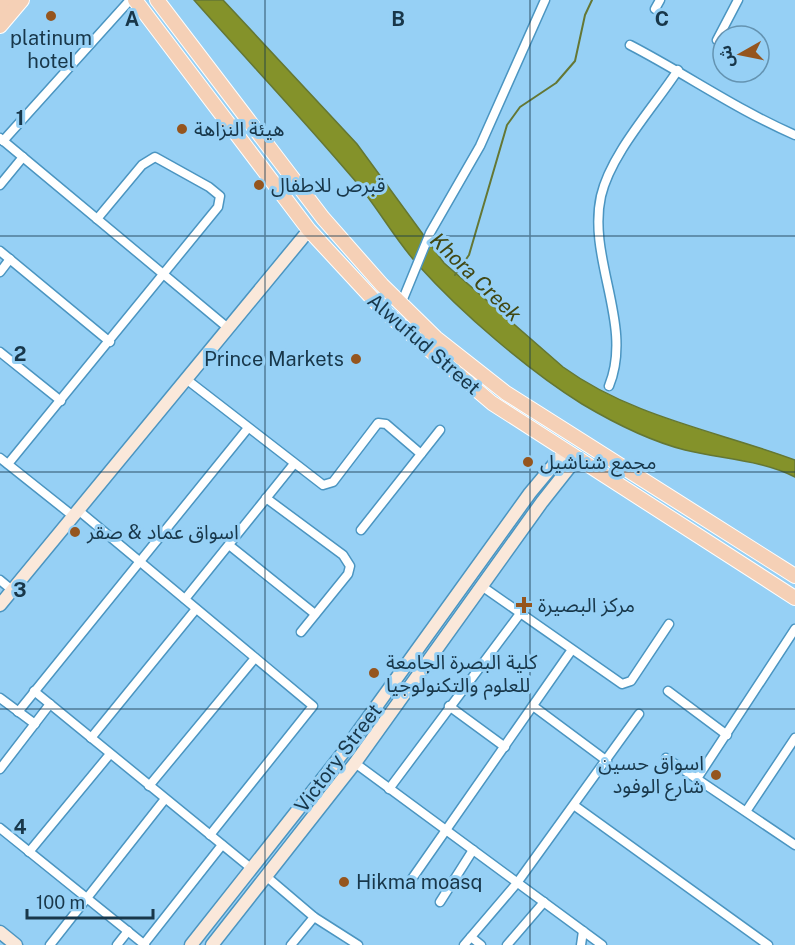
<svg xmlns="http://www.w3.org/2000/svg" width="795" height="945" viewBox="0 0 795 945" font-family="'Public Sans','Noto Sans Arabic',sans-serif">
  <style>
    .water { fill: #84922a; stroke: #647734; stroke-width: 1.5 }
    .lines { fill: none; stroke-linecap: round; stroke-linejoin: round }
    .stream { stroke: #647734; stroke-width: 2 }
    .street-casing { stroke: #4b95c1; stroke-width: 11 }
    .secondary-casing { stroke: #4b95c1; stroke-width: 15 }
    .primary-casing { stroke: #fff; stroke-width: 16 }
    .street { stroke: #fff; stroke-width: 8 }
    .secondary { stroke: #fae8da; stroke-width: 12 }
    .primary { stroke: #f5d0b6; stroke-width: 14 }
    .grid { fill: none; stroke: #18374a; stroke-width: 1.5; stroke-opacity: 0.55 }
    .poi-dot { fill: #95551e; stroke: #96d0f5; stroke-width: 2 }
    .labels { text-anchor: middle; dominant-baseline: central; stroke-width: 6; stroke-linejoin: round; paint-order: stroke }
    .poi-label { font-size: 20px; fill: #18374a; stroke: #96d0f5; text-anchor: start }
    .street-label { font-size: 20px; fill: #18374a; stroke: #96d0f5 }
    .water-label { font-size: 21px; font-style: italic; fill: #414813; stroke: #96d0f5 }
    .grid-label { font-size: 20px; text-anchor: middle; font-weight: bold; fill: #18374a; stroke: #96d0f5; stroke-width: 6; stroke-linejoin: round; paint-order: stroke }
  </style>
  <rect width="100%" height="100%" fill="#96d0f5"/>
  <path class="water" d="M194 0H223L357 144 444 263 563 367C632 417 717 431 795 460V477C762 460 721 459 685 450 650 441 614 423 582 404 529 371 461 313 419 266 394 239 376 204 351 176 300 116 246 59 194 0Z"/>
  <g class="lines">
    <polyline class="stream" points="455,275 469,255 507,125 520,107 556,83 575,61 585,15 592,0"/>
    <g class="street-casing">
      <g id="street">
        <polyline points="655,9 660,0"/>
        <polyline points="717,40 738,0"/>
        <path d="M630 45C686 74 737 110 795 135"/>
        <polyline points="0,138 228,328"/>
        <polyline points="3,141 130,0"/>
        <polyline points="0,185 23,157"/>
        <polyline points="0,251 110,342"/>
        <polyline points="0,272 10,259"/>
        <polyline points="401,304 430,233 480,146 545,0"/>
        <polyline points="0,352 61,401"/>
        <polyline points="186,379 323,485 333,482 378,423 386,424 421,454"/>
        <path d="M609 386C634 325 587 259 601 196 611 153 654 107 678 70"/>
        <polyline points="0,458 73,516"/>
        <polyline points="8,464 218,207 220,196 209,187 155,157 142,165 97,219"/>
        <polyline points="266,498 343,555 350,566 348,574 301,632"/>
        <polyline points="78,510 313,706 210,835"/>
        <polyline points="361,530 440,430"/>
        <polyline points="229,545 315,614"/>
        <polyline points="0,580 12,590"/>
        <polyline points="483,587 622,684 631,681 669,624"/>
        <polyline points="185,599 293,465"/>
        <polyline points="34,691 252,869"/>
        <polyline points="668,691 727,735"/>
        <polyline points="0,698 35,724"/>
        <polyline points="449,706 505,747"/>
        <polyline points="533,706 607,761"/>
        <polyline points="18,712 248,428"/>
        <polyline points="91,738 196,609"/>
        <polyline points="666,758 795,845"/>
        <polyline points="355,763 602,945"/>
        <polyline points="0,769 50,704"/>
        <polyline points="698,777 795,629"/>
        <polyline points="149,786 255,658"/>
        <polyline points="389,789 519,615"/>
        <polyline points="575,806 768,945"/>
        <polyline points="747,810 795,738"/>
        <polyline points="0,828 145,945"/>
        <polyline points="29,852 110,754"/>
        <polyline points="267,877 314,917 358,945"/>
        <polyline points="409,883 571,651"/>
        <polyline points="440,902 473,850"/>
        <polyline points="471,937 481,945"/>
        <polyline points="144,944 222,845"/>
        <polyline points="50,945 165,799"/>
        <polyline points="117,945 128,931"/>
        <polyline points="291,945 314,917"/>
        <polyline points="464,945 517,883 639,714"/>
        <polyline points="507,945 544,902"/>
        <polyline points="581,945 583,931"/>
      </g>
    </g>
    <g class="secondary-casing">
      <g id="secondary">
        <polyline points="0,605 309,230"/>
        <polyline points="0,932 16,945"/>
        <polyline points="191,945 342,754 530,493 565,451"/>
        <polyline points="212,945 355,763 542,502 576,459"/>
      </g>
    </g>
    <g class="primary-casing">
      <g id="primary">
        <polyline points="135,0 309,230 385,312 492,403 795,598"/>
        <polyline points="157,0 323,218 382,285 436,338 506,393 795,576"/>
        <polyline points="0,10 8,0"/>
        <polyline points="0,26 22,0"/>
      </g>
    </g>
    <use href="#street" class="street"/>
    <use href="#secondary" class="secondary"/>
    <use href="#primary" class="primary"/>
  </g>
  <path class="grid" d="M265 0V945M530 0V945M0 236H795M0 472H795M0 709H795"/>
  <g class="poi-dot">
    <circle cx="51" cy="16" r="6"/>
    <circle cx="182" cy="129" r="6"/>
    <circle cx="259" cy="185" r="6"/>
    <circle cx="356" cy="359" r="6"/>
    <circle cx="528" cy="462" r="6"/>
    <circle cx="75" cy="532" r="6"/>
    <path d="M521 596h6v6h6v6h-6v6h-6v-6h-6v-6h6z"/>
    <circle cx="374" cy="673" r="6"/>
    <circle cx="716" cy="775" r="6"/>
    <circle cx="344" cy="882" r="6"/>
  </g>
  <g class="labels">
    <g class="poi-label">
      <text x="51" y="38" text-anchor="middle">platinum<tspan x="51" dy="23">hotel</tspan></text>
      <text x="194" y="129">هيئة النزاهة</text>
      <text x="271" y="185">قبرص للاطفال</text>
      <text x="344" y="359" text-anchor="end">Prince Markets</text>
      <text x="540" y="462">مجمع شناشيل</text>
      <text x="87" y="532">اسواق عماد &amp; صقر</text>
      <text x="538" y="605">مركز البصيرة</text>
      <text x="386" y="662">كلية البصرة الجامعة<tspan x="386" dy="23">للعلوم والتكنولوجيا</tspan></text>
      <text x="704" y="763" text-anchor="end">اسواق حسين<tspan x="704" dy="23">شارع الوفود</tspan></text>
      <text x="356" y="882">Hikma moasq</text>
    </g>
    <g class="street-label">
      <text transform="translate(424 344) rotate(41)">Alwufud Street</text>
      <text transform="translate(338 758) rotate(-53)">Victory Street</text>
    </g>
    <g class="water-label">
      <text transform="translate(476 277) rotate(44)">Khora Creek</text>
    </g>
  </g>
  <g class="grid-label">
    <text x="132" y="26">A</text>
    <text x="398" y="26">B</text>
    <text x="662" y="26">C</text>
    <text x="20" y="125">1</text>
    <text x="20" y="361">2</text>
    <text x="20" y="597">3</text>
    <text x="20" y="834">4</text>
  </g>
  <g transform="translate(741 54) rotate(261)"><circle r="28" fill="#96d0f5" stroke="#6493b1" stroke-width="1.5"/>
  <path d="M0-4.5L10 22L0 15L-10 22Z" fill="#95551e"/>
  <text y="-9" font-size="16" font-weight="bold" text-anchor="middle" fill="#18374a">ش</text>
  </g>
  <path d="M27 909v9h126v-9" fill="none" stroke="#18374a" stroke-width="3"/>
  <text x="36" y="909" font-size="18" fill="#18374a" stroke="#96d0f5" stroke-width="4.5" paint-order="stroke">100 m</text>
</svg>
